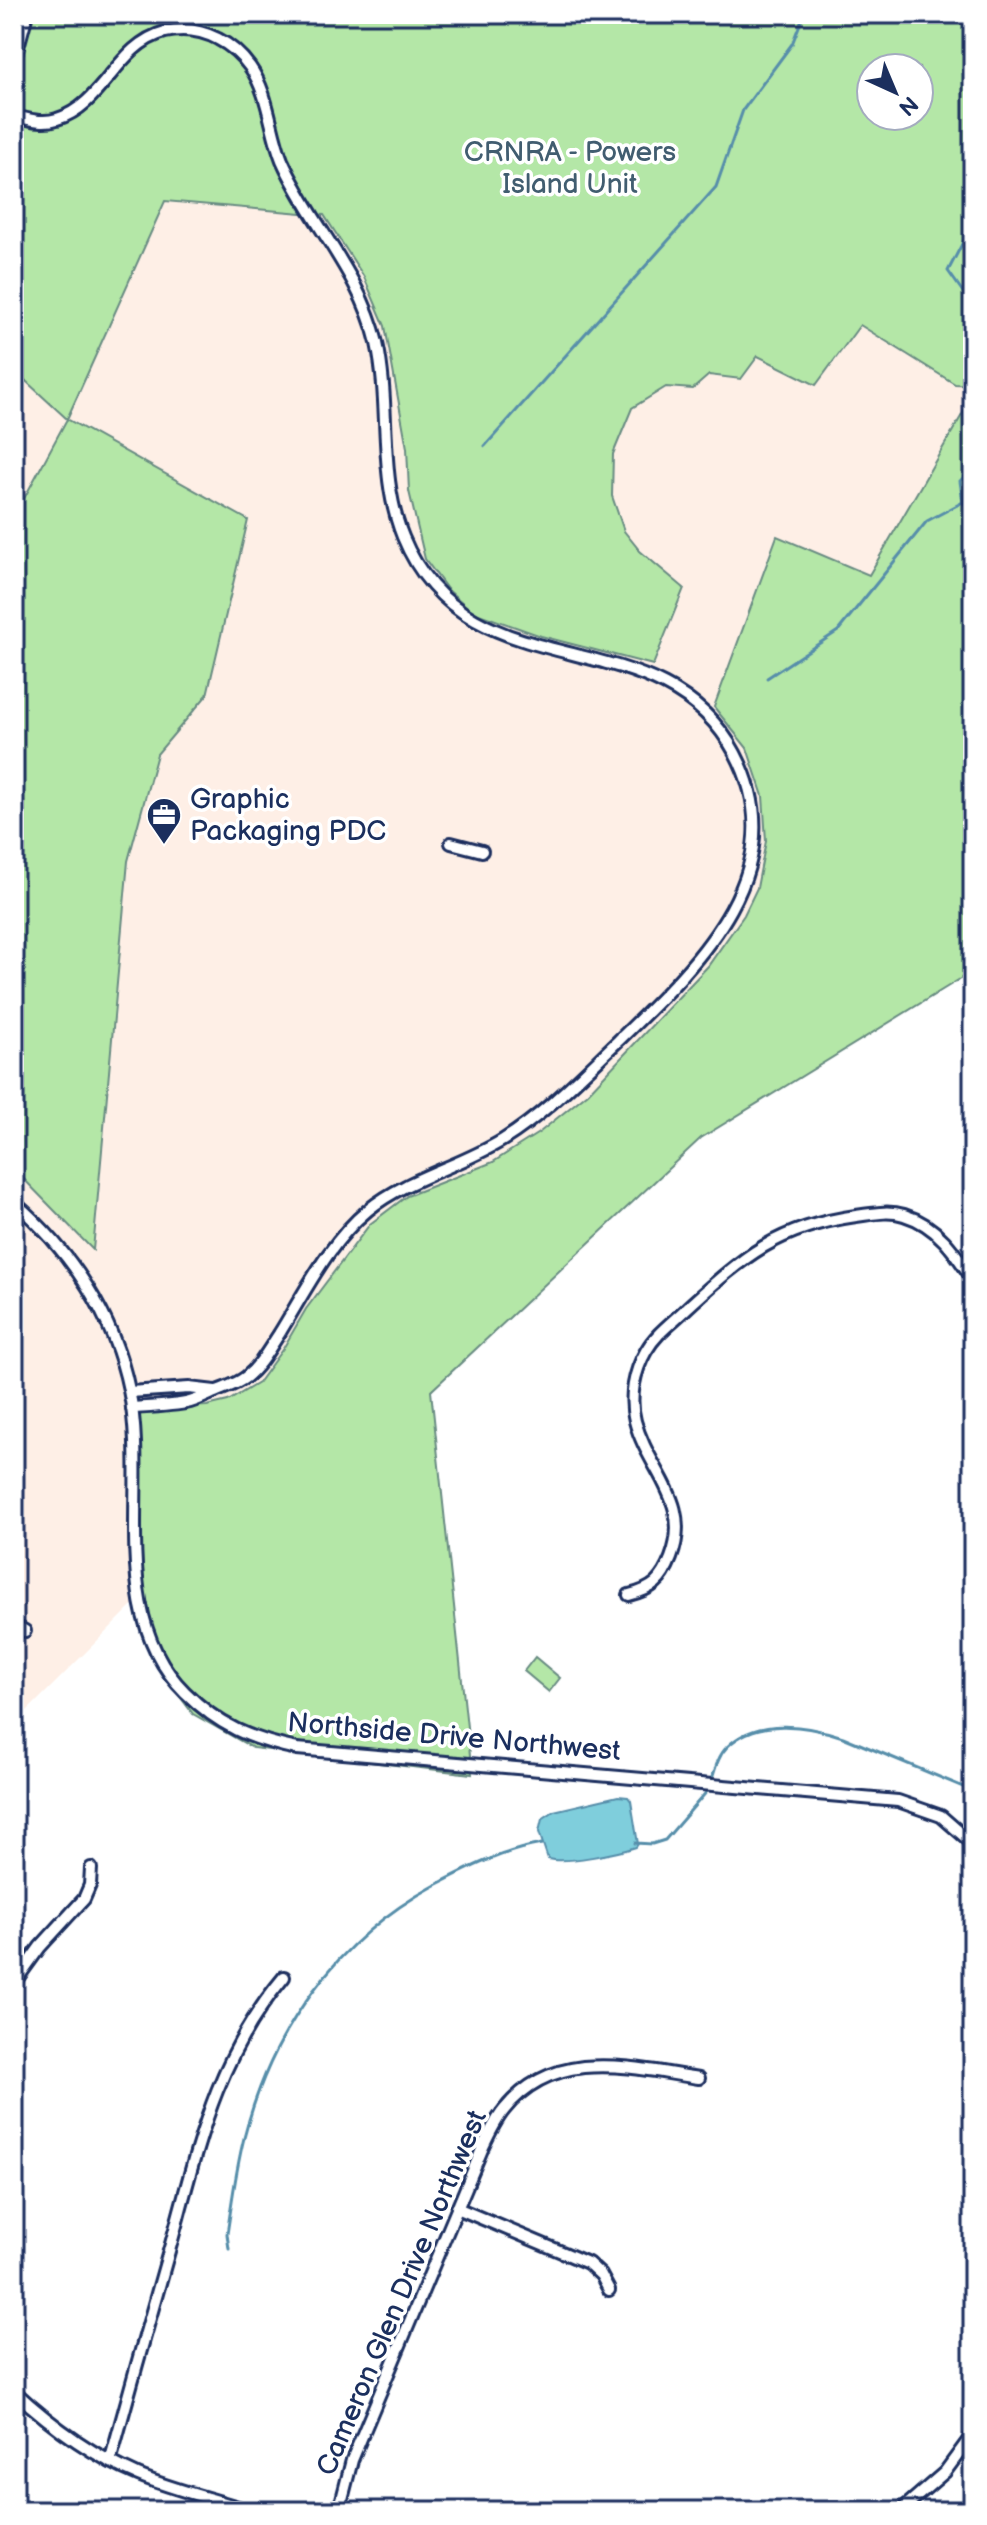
<svg xmlns="http://www.w3.org/2000/svg" width="987" height="2525" viewBox="0 0 987 2525" font-family="'Balsamiq Sans',sans-serif">
  <style>
    .built { fill: #feefe6 }
    .green { fill: #b4e7a7; stroke: #688b82; stroke-width: 2; fill-rule: evenodd }
    .water { fill: #7fcedc; stroke: #578eaa; stroke-width: 2 }
    .lines { fill: none; stroke-linecap: round; stroke-linejoin: round }
    .stream { stroke: #578eaa; stroke-width: 3 }
    .minor-casing { stroke: #1b2f5e; stroke-width: 16 }
    .minor { stroke: #fff; stroke-width: 10 }
    .labels { text-anchor: middle; dominant-baseline: central; stroke-width: 7; stroke-linejoin: round; paint-order: stroke }
    .park-label { font-size: 28px; fill: #415d70; stroke: #fff }
    .poi-label { font-size: 28px; fill: #1b2f5e; stroke: #fff; text-anchor: start }
    .street-label { font-size: 28px; fill: #1b2f5e; stroke: #fff }
  </style>
  <rect width="100%" height="100%" fill="#fff"/>
  <filter id="ink" filterUnits="userSpaceOnUse"><feTurbulence type="fractalNoise" baseFrequency=".0125" numOctaves="2"/><feDisplacementMap in="SourceGraphic" scale="16" xChannelSelector="R" yChannelSelector="G"/><feConvolveMatrix kernelMatrix="1 2 1 2 8 2 1 2 1" color-interpolation-filters="sRGB"/></filter>
  <g filter="url(#ink)">
    <g class="built">
      <polygon points="165,200 324,215 364,277 385,326 407,448 409,491 684,588 640,551 624,531 612,496 613,454 632,408 667,387 693,389 709,375 741,379 758,356 860,325 955,384 973,385 973,396 869,575 776,537 714,707 747,748 763,796 766,841 757,888 744,915 708,966 588,1093 540,1132 493,1162 407,1196 306,1309 284,1347 258,1383 228,1401 207,1406 138,1600 14,1724 14,1169 93,1249 128,861 157,754 207,695 68,419 14,517 14,370 68,418"/>
      <polygon points="14,605 22,665 14,720"/>
    </g>
    <g class="green">
      <path d="M14 14H973V385L955 384 860 325 816 385 758 356 741 379 709 375 693 389 666 387 632 408 613 454 612 496 624 531 640 551 684 588 653 665 541 636 473 612 447 589 425 559 409 491 407 448 385 326 364 277 324 215 165 201 67 419 248 520 207 695 157 754 128 861 93 1250 14 1169V720L22 665 14 605V517L67 419 14 370ZM871 68H919V116H871Z"/>
      <polygon points="973,396 973,971 701,1138 431,1391 472,1774 253,1748 193,1714 157,1666 138,1600 137,1410 207,1406 228,1401 258,1383 284,1347 306,1309 370,1224 407,1196 493,1162 540,1132 588,1093 708,966 744,915 757,888 766,841 763,796 747,748 714,707 777,536 869,575"/>
      <polygon points="535,1657 560,1678 549,1692 524,1671"/>
    </g>
    <path class="water" d="M618 1796 628 1797 631 1801 638 1844 636 1847C618 1853 565 1864 548 1859L539 1832 542 1819 554 1811Z"/>
    <g class="lines">
      <g class="stream">
        <polyline points="972,14 973,15"/>
        <polyline points="973,223 948,271 973,306"/>
        <polyline points="485,446 716,187 743,110 792,44 804,14"/>
        <polyline points="973,468 960,481 963,502 973,516"/>
        <polyline points="767,678 838,631 927,521 963,502"/>
        <path d="M713 1776C716 1766 719 1755 727 1747 757 1717 807 1725 843 1737L973 1791"/>
        <polyline points="635,1843 652,1844 665,1840 709,1789"/>
        <path d="M229 2249 227 2234C232 2202 236 2169 244 2138 271 2031 337 1938 434 1886 468 1868 504 1850 542 1844"/>
      </g>
      <g class="minor-casing">
        <g id="minor">
          <polyline points="14,62 27,14"/>
          <path d="M14 116C28 119 43 124 57 119 104 105 116 45 165 32 183 28 201 30 218 39 230 45 242 56 250 67 269 94 270 130 282 160 310 223 361 274 377 343 391 406 378 476 403 537 468 696 660 613 735 753 798 871 695 966 618 1041 581 1076 546 1113 503 1140 459 1167 407 1178 368 1210 329 1242 305 1292 279 1334 269 1349 260 1366 246 1377 237 1384 227 1387 217 1391 207 1395 197 1401 186 1403 169 1406 150 1407 132 1408"/>
          <polyline points="451,843 482,851"/>
          <path d="M14 1202C71 1251 114 1316 129 1390 150 1488 106 1614 185 1692 219 1726 250 1739 297 1749L898 1801 941 1816 973 1844"/>
          <polyline points="130,1392 189,1388 215,1391"/>
          <path d="M629 1595C653 1589 662 1581 671 1558 693 1501 648 1471 635 1421 629 1398 634 1372 646 1351 656 1333 674 1321 688 1307 744 1256 778 1227 856 1216 872 1214 888 1210 904 1215 937 1225 955 1252 973 1280"/>
          <polyline points="14,1625 25,1631"/>
          <polyline points="14,1983 40,1947 84,1899 90,1885 91,1868"/>
          <polyline points="457,2208 588,2263 601,2275 609,2290"/>
          <path d="M14 2391C51 2425 91 2455 138 2475 174 2490 214 2499 251 2511"/>
          <path d="M110 2462C130 2389 150 2317 171 2244 198 2145 216 2058 284 1977"/>
          <path d="M339 2511 352 2460 483 2147C489 2134 495 2121 504 2110 555 2046 631 2068 699 2078"/>
          <polyline points="900,2511 945,2472 973,2434"/>
        </g>
      </g>
      <use href="#minor" class="minor"/>
    </g>
  </g>
  <defs>
    <g id="office-pin" transform="scale(1.8)"><path d="M0 17L-7.5 6A9.5 9.5 0 1 1 7.5 6Z" fill="#1b2f5e" stroke="#fff"/><path d="M-6-3h4V-5.5h4V-3h4V5H-6ZM-1-4.5V-3h2v-1.5ZM-6 0V1H6V0Z" fill="#fff"/></g>
  </defs>
  <g fill-rule="evenodd">
    <use href="#office-pin" x="164" y="815"/>
  </g>
  <g class="labels">
    <g class="park-label">
      <text x="570" y="152">CRNRA - Powers<tspan x="570" dy="32">Island Unit</tspan></text>
    </g>
    <g class="poi-label">
      <text x="190" y="799">Graphic<tspan x="190" dy="32">Packaging PDC</tspan></text>
    </g>
    <g class="street-label">
      <text transform="translate(454 1737) rotate(5)">Northside Drive Northwest</text>
      <text transform="translate(402 2293) rotate(-67)">Cameron Glen Drive Northwest</text>
    </g>
  </g>
  <rect width="987" height="2525" fill="none" stroke="#fff" stroke-width="48"/>
  <rect x="24" y="24" width="939" height="2477" fill="none" stroke="#1b2f5e" stroke-width="3" filter="url(#ink)"/>
  <g transform="translate(895 92) rotate(136)"><circle r="38" fill="#ffffff" stroke="#a4acbf" stroke-width="2"/>
  <path d="M0-6L14 30L0 20L-14 30Z" fill="#1b2f5e"/>
  <text y="-12" font-size="22" font-weight="bold" text-anchor="middle" fill="#1b2f5e">N</text>
  </g>
</svg>
